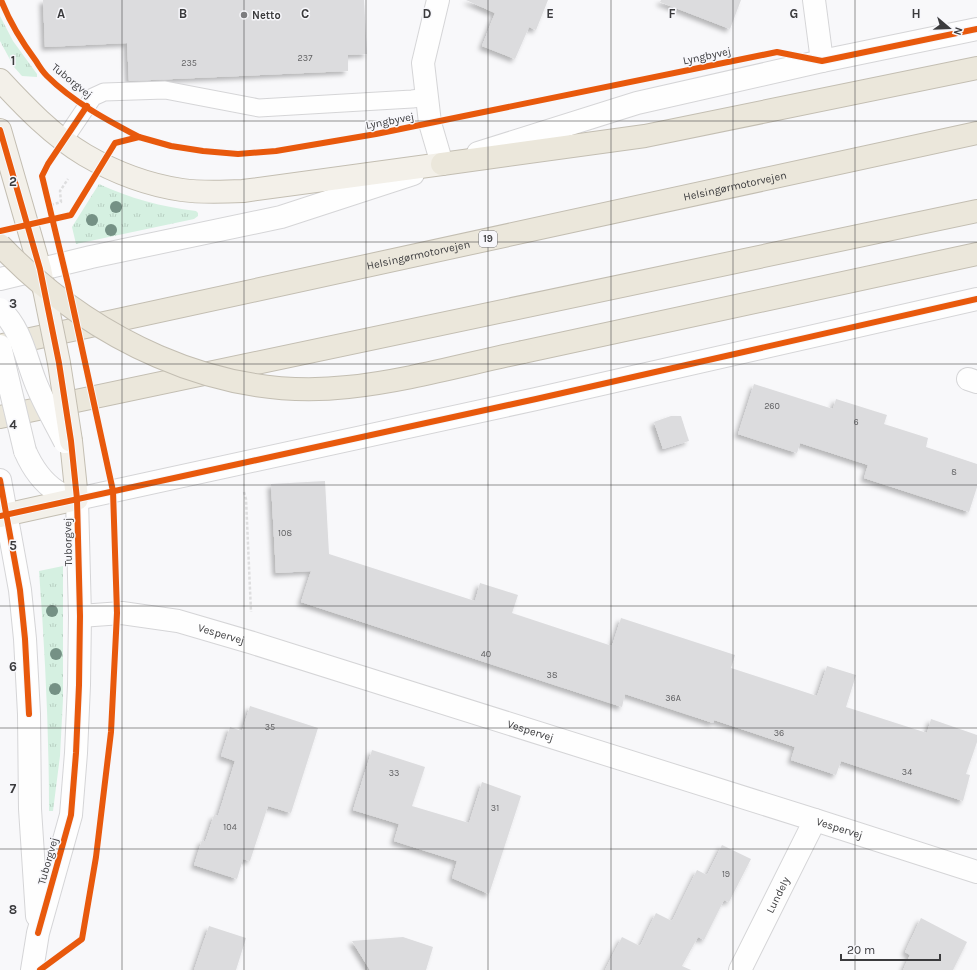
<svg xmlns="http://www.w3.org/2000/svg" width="977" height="970" viewBox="0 0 977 970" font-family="Karla,sans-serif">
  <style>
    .grass { fill: url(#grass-tufts) }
    .building { fill: #dcdcde; filter: url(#shadow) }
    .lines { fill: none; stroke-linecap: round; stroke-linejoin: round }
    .service-casing { stroke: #d5d5d7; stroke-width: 19 }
    .minor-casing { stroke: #d5d5d7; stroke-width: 24 }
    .tertiary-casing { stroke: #d5d5d7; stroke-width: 24 }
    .primary-casing { stroke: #c3beb2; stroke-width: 24 }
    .motorway-casing { stroke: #c3beb2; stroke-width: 24 }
    .path { stroke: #dededf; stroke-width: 2.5; stroke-dasharray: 3 2; stroke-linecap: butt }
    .service { stroke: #fefefe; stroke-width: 17 }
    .minor { stroke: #fefefe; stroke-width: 22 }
    .tertiary { stroke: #fefefe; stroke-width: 22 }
    .primary { stroke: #f3f0e9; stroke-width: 22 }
    .motorway { stroke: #ebe7db; stroke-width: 22 }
    .tertiary-bridge-casing { stroke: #d5d5d7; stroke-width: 24; stroke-linecap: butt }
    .primary-bridge-casing { stroke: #c3beb2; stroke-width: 24; stroke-linecap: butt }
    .motorway-bridge-casing { stroke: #c3beb2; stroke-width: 24; stroke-linecap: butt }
    .tertiary-bridge { stroke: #fefefe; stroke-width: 22 }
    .primary-bridge { stroke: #f3f0e9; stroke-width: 22 }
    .motorway-bridge { stroke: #ebe7db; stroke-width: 22 }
    .cycleway-casing { stroke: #f7f7fb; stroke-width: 8 }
    .cycleway { stroke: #e8590c; stroke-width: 6 }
    .tree { fill: #759185 }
    .grid { fill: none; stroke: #3b3b3d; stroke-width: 1; stroke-opacity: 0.55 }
    .poi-dot { fill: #7d7d7f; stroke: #f7f7fb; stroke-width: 1.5 }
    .labels { text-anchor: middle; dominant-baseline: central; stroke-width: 3; stroke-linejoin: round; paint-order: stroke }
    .number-label { font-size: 9px; fill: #636365 }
    .shield { fill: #f7f7fb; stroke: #737376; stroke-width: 1 }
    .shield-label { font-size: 10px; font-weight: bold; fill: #3b3b3d }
    .poi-label { font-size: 11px; font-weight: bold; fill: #3b3b3d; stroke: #f7f7fb; text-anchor: start }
    .street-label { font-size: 11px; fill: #3b3b3d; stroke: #f7f7fb }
    .grid-label { font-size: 13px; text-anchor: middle; font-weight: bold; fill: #3b3b3d; stroke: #f7f7fb; stroke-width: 3; stroke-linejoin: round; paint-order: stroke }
  </style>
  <defs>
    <pattern id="grass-tufts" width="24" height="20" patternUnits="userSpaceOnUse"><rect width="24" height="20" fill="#d5f0e1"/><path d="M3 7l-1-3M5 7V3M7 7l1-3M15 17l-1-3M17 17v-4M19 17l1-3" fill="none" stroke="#b8cfc2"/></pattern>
    <filter id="shadow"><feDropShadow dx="-3.5" dy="3.5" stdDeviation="2" flood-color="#0004"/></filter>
  </defs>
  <rect width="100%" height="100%" fill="#f8f8fa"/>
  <g class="grass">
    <polygon points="0,16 13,41 37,74 37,77 22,76 14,67 0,41"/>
    <path d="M99 184C129 198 162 207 196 211L198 213V216L194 219 76 244 72 227Z"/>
    <path d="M63 566V699L60 756 53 811H49C49 731 45 651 39 571Z"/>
  </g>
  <g class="building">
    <polygon points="43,0 364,0 367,54 348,55 348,71 129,81 127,43 45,47"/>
    <polygon points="466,0 548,0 536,30 529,27 515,59 482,46 495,13"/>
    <polygon points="661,0 741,0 730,29 660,2"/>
    <polygon points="754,384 833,409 836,399 887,415 884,424 928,438 926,447 977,464 977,487 969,512 864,478 868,465 800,443 797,453 738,434"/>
    <polygon points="671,416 681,416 689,441 663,449 654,422"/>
    <polygon points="325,481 329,554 475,601 480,583 518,595 512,613 612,646 621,618 735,655 731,668 817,696 827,666 856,675 846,707 927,733 931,719 977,735 977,742 966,774 970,775 963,801 841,761 836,775 791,760 795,747 714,720 713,723 625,694 622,707 301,602 311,571 276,573 271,484"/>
    <polygon points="250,706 318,728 291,813 268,806 250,861 243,859 237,879 194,865 202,840 205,842 214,815 218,816 235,761 221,756 230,727 242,731"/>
    <polygon points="372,750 425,767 412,806 469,823 482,782 521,796 489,894 452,878 457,861 394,841 399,824 353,810"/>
    <polygon points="722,845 751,859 729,902 724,900 704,940 698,937 682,966 691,970 605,970 622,937 640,946 656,913 672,921 697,870 707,875"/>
    <polygon points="921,918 967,942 953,970 903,970 910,955 905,952"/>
    <polygon points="209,926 246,938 236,970 194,970"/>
    <polygon points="403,937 433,947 426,970 370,970 352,941"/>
  </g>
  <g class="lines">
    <g class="service-casing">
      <polyline id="service" points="64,140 93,97 104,92 165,90 259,108 412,99 428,97"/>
    </g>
    <g class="minor-casing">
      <g id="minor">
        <polyline points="438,0 423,63 430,123 442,164"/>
        <polyline points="814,0 822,61"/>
        <polyline points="968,379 977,382"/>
        <path id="s1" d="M80 616 122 613 178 621 253 643 815 820 977 872"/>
        <path id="s2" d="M740 970 815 820"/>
      </g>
    </g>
    <g class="tertiary-casing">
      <g id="tertiary">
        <polyline points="478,153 637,103 822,61 977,29"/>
        <polyline points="0,279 91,257 281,217 413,174"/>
        <path d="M25 451C32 467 41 481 56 491 62 495 71 496 77 499L536 399 977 299"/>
        <polyline points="0,480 20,590 25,639 29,714 30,809 37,916"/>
        <polyline points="32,970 38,933 71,815 76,753 79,685 80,616 77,499"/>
      </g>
    </g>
    <g class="primary-casing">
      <g id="primary">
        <path d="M0 80C25 107 53 136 85 155 114 172 148 185 182 190 202 193 223 192 243 191L442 164"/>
        <polyline points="0,130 40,269 44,289"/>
        <polyline points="0,516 77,499 71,441"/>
      </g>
    </g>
    <g class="motorway-casing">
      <g id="motorway">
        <polyline points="442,164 645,136 977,68"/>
        <path id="s3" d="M3 345 977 133"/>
        <polyline points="523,352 977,254"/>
        <polyline points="0,417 977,211"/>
      </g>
    </g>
    <g class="path">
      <polyline points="51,205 61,202 60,191 68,179"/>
      <polyline points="244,492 246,499 251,612"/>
    </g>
    <use href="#service" class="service"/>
    <use href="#minor" class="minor"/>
    <use href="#tertiary" class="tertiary"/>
    <use href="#primary" class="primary"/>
    <use href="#motorway" class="motorway"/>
    <g class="tertiary-bridge-casing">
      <g id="tertiary-bridge">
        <path d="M0 309C21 329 25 355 35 381 43 402 55 422 65 442"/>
        <polyline points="0,346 25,451"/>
      </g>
    </g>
    <g class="primary-bridge-casing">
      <polyline id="primary-bridge" points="44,289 59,363 71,441"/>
    </g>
    <g class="motorway-bridge-casing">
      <path id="motorway-bridge" d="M0 245C89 338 217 402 348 387 406 381 466 364 523 352"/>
    </g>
    <use href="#tertiary-bridge" class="tertiary-bridge"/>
    <use href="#primary-bridge" class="primary-bridge"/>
    <use href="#motorway-bridge" class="motorway-bridge"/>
    <g class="cycleway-casing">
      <g id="cycleway">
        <path d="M1 0C10 23 21 41 36 61 39 66 43 72 47 76 73 102 107 120 139 137"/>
        <polyline points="0,130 40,269 59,363 71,441 77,499 80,616 79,685 76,753 71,815 38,933"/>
        <polyline points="0,231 71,215 115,143 139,137 171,146 203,151 238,154 276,151 376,134 777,52 822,61 977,29"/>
        <polyline points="0,480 20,590 25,639 29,714"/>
        <polyline points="0,516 536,399 977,299"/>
        <polyline points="40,970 82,939 96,857 111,732 117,613 113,491 68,284 42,176 48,164 87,106"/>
      </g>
    </g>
    <use href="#cycleway" class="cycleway"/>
  </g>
  <g class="tree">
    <circle cx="116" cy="207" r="6"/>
    <circle cx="92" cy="220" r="6"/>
    <circle cx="111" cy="230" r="6"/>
    <circle cx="52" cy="611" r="6"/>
    <circle cx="56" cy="654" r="6"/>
    <circle cx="55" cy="689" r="6"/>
  </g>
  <path class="grid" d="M122 0V970M244 0V970M366 0V970M488 0V970M611 0V970M733 0V970M855 0V970M0 121H977M0 242H977M0 364H977M0 485H977M0 606H977M0 728H977M0 849H977"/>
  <circle class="poi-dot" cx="244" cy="15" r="4"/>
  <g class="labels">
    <g class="number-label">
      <text x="305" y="58">237</text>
      <text x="189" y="63">235</text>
      <text x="772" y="406">260</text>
      <text x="856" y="422">6</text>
      <text x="954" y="472">8</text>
      <text x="285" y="533">108</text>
      <text x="486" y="654">40</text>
      <text x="552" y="675">38</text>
      <text x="673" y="698">36A</text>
      <text x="270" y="727">35</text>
      <text x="779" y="733">36</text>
      <text x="907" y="772">34</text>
      <text x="394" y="773">33</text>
      <text x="495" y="808">31</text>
      <text x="230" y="827">104</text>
      <text x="726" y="874">19</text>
    </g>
    <rect class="shield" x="479" y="231" width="18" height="16" rx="3"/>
    <g class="shield-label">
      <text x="488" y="239">19</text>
    </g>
    <g class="poi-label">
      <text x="252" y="15">Netto</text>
    </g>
    <g class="street-label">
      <text transform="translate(707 56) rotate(-12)">Lyngbyvej</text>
      <text transform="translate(72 81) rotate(39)">Tuborgvej</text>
      <text transform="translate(390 121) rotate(-11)">Lyngbyvej</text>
      <text stroke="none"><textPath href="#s3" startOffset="749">Helsingørmotorvejen</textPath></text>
      <text stroke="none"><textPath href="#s3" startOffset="425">Helsingørmotorvejen</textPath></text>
      <text transform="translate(68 542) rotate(-91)">Tuborgvej</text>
      <text stroke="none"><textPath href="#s1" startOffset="144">Vespervej</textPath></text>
      <text stroke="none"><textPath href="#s1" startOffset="468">Vespervej</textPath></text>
      <text stroke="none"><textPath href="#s1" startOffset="792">Vespervej</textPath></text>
      <text transform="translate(48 861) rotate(-74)">Tuborgvej</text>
      <text stroke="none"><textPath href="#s2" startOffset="84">Lundely</textPath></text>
    </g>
  </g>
  <g class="grid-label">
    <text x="61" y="18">A</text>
    <text x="183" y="18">B</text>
    <text x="305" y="18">C</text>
    <text x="427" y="18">D</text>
    <text x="550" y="18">E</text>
    <text x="672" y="18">F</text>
    <text x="794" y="18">G</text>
    <text x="916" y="18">H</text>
    <text x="13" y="65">1</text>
    <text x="13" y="186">2</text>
    <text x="13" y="308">3</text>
    <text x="13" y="429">4</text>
    <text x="13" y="550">5</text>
    <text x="13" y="671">6</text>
    <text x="13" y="793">7</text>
    <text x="13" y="914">8</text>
  </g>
  <g transform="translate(949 28) rotate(109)" stroke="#f7f7fb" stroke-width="3" paint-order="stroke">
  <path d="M0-3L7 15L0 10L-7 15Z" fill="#3b3b3d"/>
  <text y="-6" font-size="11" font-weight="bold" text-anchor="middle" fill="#3b3b3d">N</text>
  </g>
  <path d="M841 954v6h99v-6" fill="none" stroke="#3b3b3d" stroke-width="2"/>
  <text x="847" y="954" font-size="12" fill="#3b3b3d" stroke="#f7f7fb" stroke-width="3" paint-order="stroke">20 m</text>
</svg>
